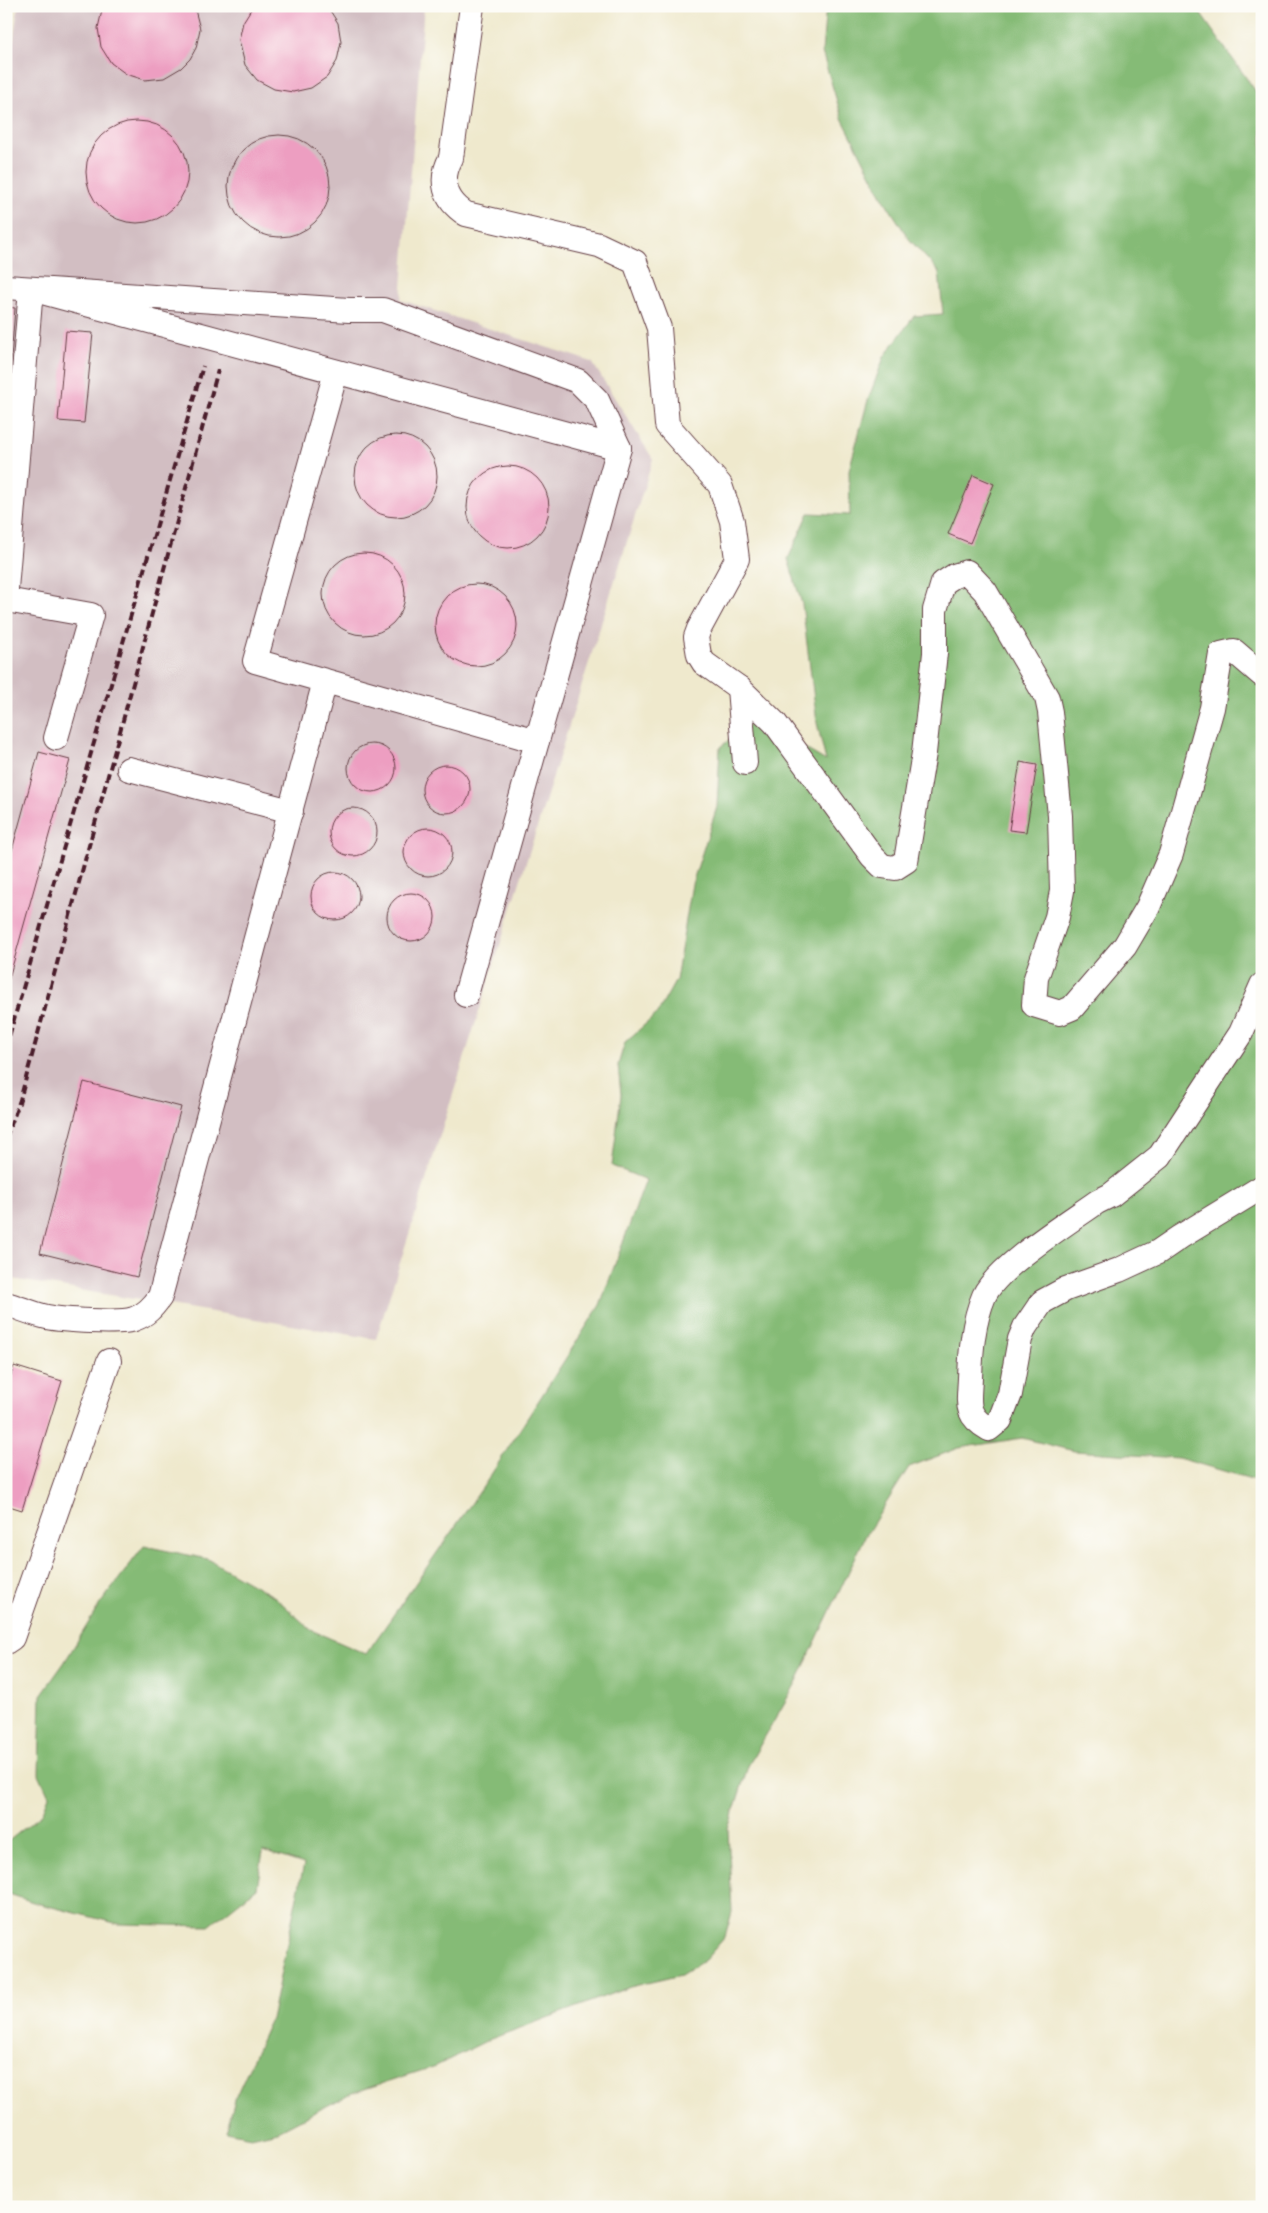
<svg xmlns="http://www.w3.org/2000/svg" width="1268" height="2213" viewBox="0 0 1268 2213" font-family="Dekko,sans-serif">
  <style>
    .industrial { fill: #d2bec2 }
    .forest { fill: #85bb76; stroke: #686d50 }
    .building { fill: #ed9ec1 }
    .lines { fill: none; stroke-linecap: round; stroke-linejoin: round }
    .minor-casing { stroke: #633d43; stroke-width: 26 }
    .minor { stroke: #fff; stroke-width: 24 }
    .rail { stroke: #4a1f2b; stroke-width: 4; stroke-dasharray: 8 4; stroke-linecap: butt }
  </style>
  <rect width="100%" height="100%" fill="#fdfcf7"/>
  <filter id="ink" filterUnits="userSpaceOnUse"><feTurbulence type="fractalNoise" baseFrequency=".02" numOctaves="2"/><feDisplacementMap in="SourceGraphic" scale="10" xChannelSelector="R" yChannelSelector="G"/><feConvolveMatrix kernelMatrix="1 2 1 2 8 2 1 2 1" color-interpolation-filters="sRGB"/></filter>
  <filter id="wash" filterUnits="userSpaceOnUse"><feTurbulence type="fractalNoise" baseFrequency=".0096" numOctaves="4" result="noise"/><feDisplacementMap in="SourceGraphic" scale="20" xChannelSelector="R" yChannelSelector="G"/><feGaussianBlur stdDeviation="1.12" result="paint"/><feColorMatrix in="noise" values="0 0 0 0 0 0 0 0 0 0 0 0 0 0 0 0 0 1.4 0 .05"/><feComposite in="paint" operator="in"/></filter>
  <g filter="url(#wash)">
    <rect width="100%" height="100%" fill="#efe9cd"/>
    <polygon class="industrial" points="18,6 424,6 401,300 592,362 653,459 376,1339 6,1278 6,98"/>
    <polygon class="forest" points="826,6 1195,6 1262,100 1262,1482 1178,1458 1074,1451 1022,1438 959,1448 909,1467 866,1535 796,1683 748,1766 728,1829 732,1912 725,1937 705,1960 681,1975 630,1987 488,2040 436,2066 352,2093 278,2131 251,2137 226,2132 236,2096 271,2019 304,1864 263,1851 257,1888 209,1926 119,1924 36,1903 6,1893 6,1843 42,1814 49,1796 39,1774 41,1695 64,1663 100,1604 144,1546 208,1559 275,1597 311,1630 366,1654 485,1484 600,1305 646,1180 612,1166 621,1095 618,1065 625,1042 657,1014 676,980 692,884 717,807 720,747 756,720 826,761 817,723 802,604 788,559 809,513 850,515 849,470 868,400 884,357 914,316 943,314 939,272 909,239 883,198 842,118 822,52"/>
    <g id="blocks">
      <g class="building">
        <polygon points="103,6 194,6 200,29 196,48 190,59 181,68 164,78 145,80 126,74 111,63 101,47 98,28"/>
        <polygon points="253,6 327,6 338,23 341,42 337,61 327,77 311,88 293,92 274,89 257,80 245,65 239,40 243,22"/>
        <circle cx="137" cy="172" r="51"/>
        <circle cx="279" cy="186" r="51"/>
        <polygon points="6,307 15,308 9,384 6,383"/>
        <polygon points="66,331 93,333 84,423 58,421"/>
        <circle cx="396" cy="476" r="41"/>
        <circle cx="508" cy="507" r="41"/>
        <polygon points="973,475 994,484 970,543 948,534"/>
        <circle cx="364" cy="594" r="41"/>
        <circle cx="476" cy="625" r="41"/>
        <circle cx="372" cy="768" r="24"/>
        <polygon points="39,752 70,760 6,989 6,872"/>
        <polygon points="1020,762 1037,765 1026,832 1009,830"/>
        <circle cx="446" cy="789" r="24"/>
        <circle cx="353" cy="832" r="24"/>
        <circle cx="428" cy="852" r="24"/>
        <circle cx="335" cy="896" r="24"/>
        <circle cx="411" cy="917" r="24"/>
        <polygon points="84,1082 181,1107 137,1277 40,1253"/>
        <polygon points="14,1366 62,1381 22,1510 6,1505 6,1390"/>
      </g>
    </g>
  </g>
  <g filter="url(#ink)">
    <use href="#blocks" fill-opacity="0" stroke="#633d43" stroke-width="1"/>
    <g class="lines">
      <g class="minor-casing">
        <g id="minor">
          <path d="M472 6 451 158C439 180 444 200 466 214L599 245 635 262 659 328 667 425 720 485 732 521 737 559 699 629 696 637 699 655 704 663 739 688 775 723 872 856 882 866 895 868 906 861 924 753 935 653V610L943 583 954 576 967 572 985 591 1047 698 1050 712 1060 816 1062 891 1057 917 1036 978 1034 1005 1060 1013 1072 1008 1125 946 1148 907 1171 854 1212 708 1221 654 1234 651 1262 675"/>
          <polyline points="6,287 349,310 383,310 578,381 597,400 619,448 31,289"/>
          <polyline points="336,372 255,661 537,741"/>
          <polyline points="6,589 31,289"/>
          <polyline points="6,600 91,615 56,738"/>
          <polyline points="739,688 745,763"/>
          <polyline points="129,769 291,811"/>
          <path d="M1262 985 1241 1033 1160 1156 1111 1195 1097 1202C1069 1222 997 1267 984 1296 973 1322 971 1350 970 1378 969 1403 964 1415 989 1429L1000 1420 1010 1394 1020 1339 1025 1327 1042 1302 1066 1289 1119 1270 1158 1252 1180 1237 1262 1187"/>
          <polyline points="466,995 619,448"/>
          <path d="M6 1304C20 1308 33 1314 47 1317 61 1320 121 1324 134 1319 146 1315 153 1307 160 1297L325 681"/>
          <polyline points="6,1642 12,1638 109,1361"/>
        </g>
      </g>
      <use href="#minor" class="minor"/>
      <g class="rail">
        <polyline points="6,1047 203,366"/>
        <polyline points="6,1138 20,1100 218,370"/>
      </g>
    </g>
  </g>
  <rect width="1268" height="2213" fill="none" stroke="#fdfcf7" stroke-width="25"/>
</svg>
